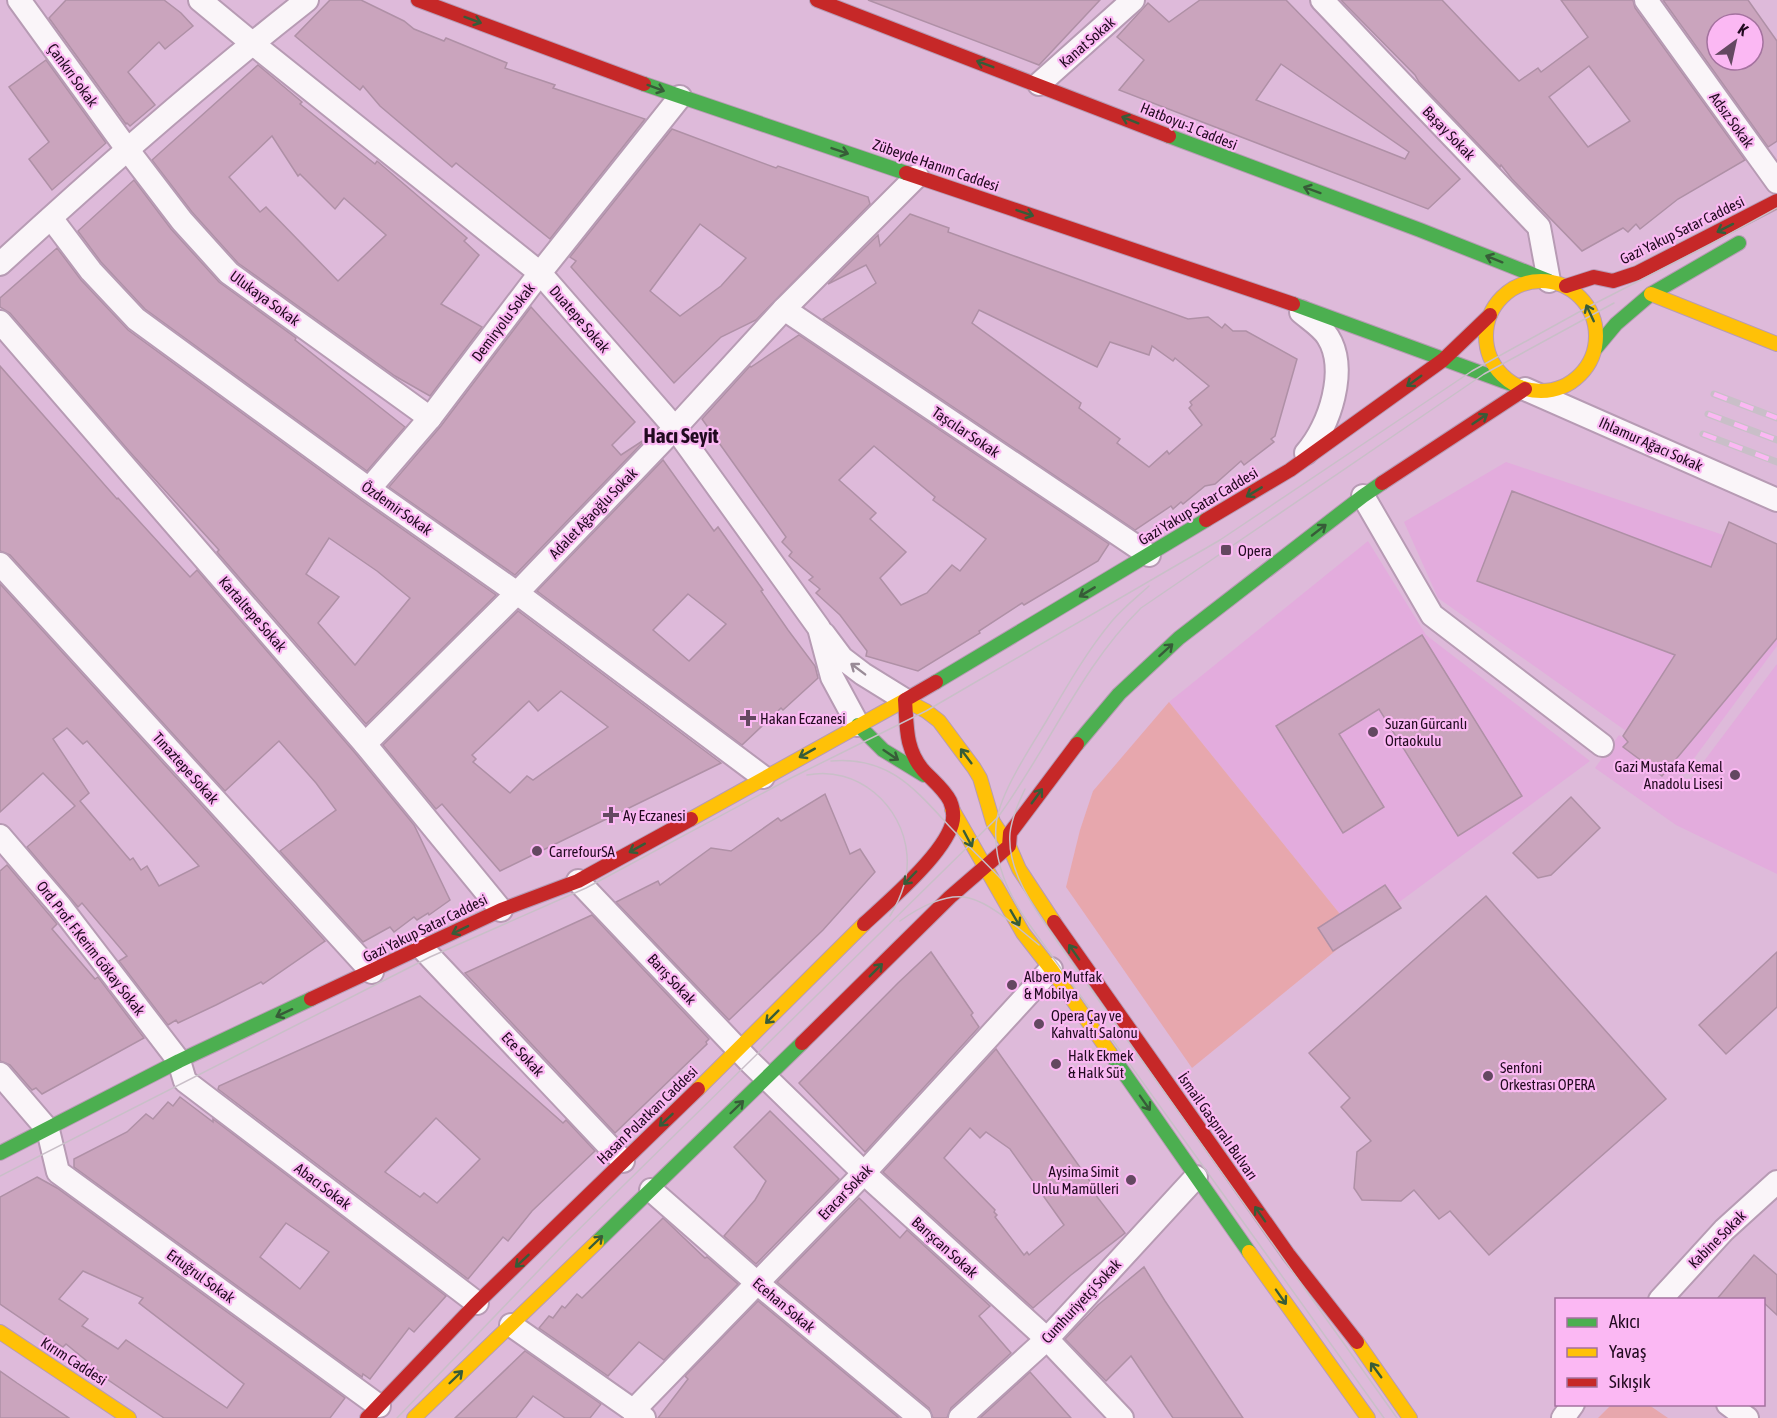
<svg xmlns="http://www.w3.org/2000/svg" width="1777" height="1418" viewBox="0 0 1777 1418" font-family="'Asap Condensed',sans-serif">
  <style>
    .built { fill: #e3acdd }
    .green { fill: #e7a7ad }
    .building { fill: #caa4bd; stroke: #af90a6; stroke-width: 1.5; fill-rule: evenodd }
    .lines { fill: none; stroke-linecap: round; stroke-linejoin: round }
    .street-casing { stroke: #b79bb4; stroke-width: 26 }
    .fast-casing { stroke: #b79bb4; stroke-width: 16 }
    .slow-casing { stroke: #b79bb4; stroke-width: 16 }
    .jam-casing { stroke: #b79bb4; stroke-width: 16 }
    .street { stroke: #faf5f9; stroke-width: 22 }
    .fast { stroke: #4caf50; stroke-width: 14 }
    .slow { stroke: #ffc107; stroke-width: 14 }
    .jam { stroke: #c62828; stroke-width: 14 }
    .tram { stroke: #c9bfc8; stroke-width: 1.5 }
    .rail-casing { stroke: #c9bfc8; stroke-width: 7 }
    .rail { stroke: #fbb8f3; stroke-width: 4.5; stroke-dasharray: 14; stroke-linecap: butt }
    .oneway { stroke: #375c38 }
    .oneway2 { stroke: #998b97 }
    .poi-dot { fill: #644861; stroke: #fbb8f3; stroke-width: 2 }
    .labels { text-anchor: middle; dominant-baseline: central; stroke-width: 4.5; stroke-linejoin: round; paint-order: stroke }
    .street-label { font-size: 15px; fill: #220a20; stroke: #fbb8f3 }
    .poi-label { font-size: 15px; fill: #220a20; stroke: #fbb8f3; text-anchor: start }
    .district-label { font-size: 21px; font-weight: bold; fill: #220a20; stroke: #fbb8f3 }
  </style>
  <rect width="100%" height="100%" fill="#debada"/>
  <g class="built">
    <polygon points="1506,462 1777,553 1777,646 1684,772 1438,598 1404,522"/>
    <polygon points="1368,541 1426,635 1590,761 1356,934 1169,702"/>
    <polygon points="1777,664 1777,874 1676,825 1595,768 1619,735 1689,781"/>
  </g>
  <g class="green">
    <polygon points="1169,702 1356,934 1192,1068 1066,887 1080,830 1093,791"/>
    <polygon points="1611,1405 1649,1405 1668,1418 1598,1418"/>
  </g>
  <g class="building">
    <polygon points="66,0 164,0 181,13 193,26 165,49 159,42 128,72 155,105 130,126 127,123 126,124 49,18"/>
    <polygon points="330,0 361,0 404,21 414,29 444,41 446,38 507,63 505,68 555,85 553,88 645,119 550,239 456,163 452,167 380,106 363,86 360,90 295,36"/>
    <polygon points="868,0 1100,0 1039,65"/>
    <path d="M1200 0H1286L1460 179 1428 209 1119 90 1144 60 1117 37 1148 3 1169 22ZM1281 64 1409 152 1405 159 1256 100Z"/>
    <path d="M1341 0H1442L1519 81 1538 68 1541 72 1588 37 1561 0H1633L1635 8 1745 160 1678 199 1640 229 1636 224 1628 232 1623 228 1582 251 1512 179 1501 165 1500 167 1419 82 1415 75ZM1589 66 1630 121 1588 147 1549 97Z"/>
    <path d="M1663 0H1748L1777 41V141L1768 147ZM1717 24H1753V60H1717Z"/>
    <polygon points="46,60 106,143 52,190 29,159 49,142 9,87"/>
    <path d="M258 65 302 102 300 104 375 164 377 161 467 238 464 241 479 255 441 304 482 327 430 396 395 376 238 263 192 212 152 160ZM272 136 298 176 300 174 335 209 344 198 386 235 338 281 266 207 260 212 229 177Z"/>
    <path d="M672 129 776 168 778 166 868 197 870 204 756 320 721 337 674 383 571 267 576 261 570 257ZM700 224 746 258 721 286 680 316 650 291Z"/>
    <polygon points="134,180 171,229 219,282 296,338 295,340 405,427 367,471 145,309 101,262 78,231"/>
    <path d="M910 214 949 228 948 232 1188 319 1208 317 1222 328 1225 324 1233 331H1246L1297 359 1275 436 1271 439 1274 442 1244 465 1241 461 1215 484 1205 486 1183 504 1181 502 1173 509 1171 506 1135 530 823 319 876 283 866 265 828 284 878 235 880 246ZM979 310 1097 367 1110 342 1149 355 1152 346 1173 361 1175 358 1209 386 1190 402 1192 405 1189 408 1202 425 1169 454 1167 451 1149 467 1117 443 1120 439 1079 408 1081 403 972 323Z"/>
    <path d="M57 248 81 280 128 330 361 500 496 595 366 724 217 552 219 550 129 451 10 313 0 307V298ZM329 538 377 571 410 598 355 665 318 623 339 597 306 574Z"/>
    <polygon points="531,307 635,422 612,445 621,455 647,438 515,575 389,487 441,426"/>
    <path d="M799 335 1109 544 1098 561 1024 605 1022 603 979 631 980 633 918 671 866 656 867 651 840 615 816 593 820 589 809 580 813 577 789 556 792 552 782 542 786 537 702 419 750 366 751 367ZM874 446 935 497 933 500 986 539 960 571 952 565 927 593 901 605 880 578 906 552 870 519 876 513 839 480Z"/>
    <polygon points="0,366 117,499 118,498 190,577 197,570 355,753 414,825 450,900 429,915 428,913 417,920 414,917 394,932 390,927 363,942 280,851 336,810 316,783 279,741 225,791 10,555 0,551"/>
    <path d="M663 460 714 531 718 527 763 590 761 591 788 630 815 666 818 678 783 710 781 708 742 745 537 591ZM688 594 726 624 689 661 653 630Z"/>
    <polygon points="1512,491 1711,567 1729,522 1777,544 1777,638 1662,776 1623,747 1628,742 1623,736 1675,655 1477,581"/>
    <path d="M0 584 325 941 263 984 261 982 216 1005 178 1023 176 1020 168 1025 119 961 127 956 82 903 78 907 27 847 75 806 43 773 0 812ZM67 728 83 744 87 741 199 866 159 886 147 866 141 870 133 858 130 860 80 801 89 793 53 739Z"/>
    <path d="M518 611 721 763 500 871 442 804 436 809 383 745ZM561 691 608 727 533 780 527 776 510 793 473 762 476 759 472 755 529 701 538 711Z"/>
    <polygon points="1422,635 1522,796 1458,836 1379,709 1339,734 1384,807 1343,833 1276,726"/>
    <polygon points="825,794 850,854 860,849 875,872 823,930 729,1020 616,902 658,881 660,885 711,848 731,851 778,818 781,821"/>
    <polygon points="1571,797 1600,828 1551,875 1538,878 1513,853"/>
    <polygon points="7,865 57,924 52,929 95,979 98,977 144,1038 42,1094 36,1088 32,1090 10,1065 0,1061 0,871"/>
    <polygon points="1385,885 1401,908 1333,951 1318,928"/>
    <polygon points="1486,896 1666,1099 1489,1255 1450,1211 1439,1219 1414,1190 1401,1201 1362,1200 1354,1188 1357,1152 1371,1141 1341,1107 1350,1098 1309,1053"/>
    <polygon points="592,915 709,1039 706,1042 707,1044 615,1133 465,973"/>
    <polygon points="931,952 973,1013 971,1015 979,1027 865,1152 799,1083 898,983"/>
    <polygon points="1777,952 1777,1007 1726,1054 1699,1025"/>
    <path d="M420 996 563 1123 566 1120 595 1151 532 1211 508 1241 503 1237 468 1279 218 1089 219 1086ZM436 1118 480 1159 437 1203 424 1193 420 1197 385 1172Z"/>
    <path d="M996 1049 1094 1187 1091 1189 1125 1233 1071 1275 1033 1308 883 1172ZM970 1128 980 1138 986 1132 1010 1149 1064 1225 1029 1255 1027 1252 1024 1255 995 1217 997 1215 994 1212 995 1210 944 1158Z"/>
    <path d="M180 1097 213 1122V1119L446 1296 414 1332 409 1328 370 1379 363 1374 362 1377 74 1167V1159L127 1132 146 1114 153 1119 168 1102 173 1106ZM286 1223 329 1252 300 1289 260 1257Z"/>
    <polygon points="770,1111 839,1179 756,1264 724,1236 755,1200 766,1181 734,1147"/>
    <path d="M37 1177 57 1188 345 1398 330 1418H164L98 1373 99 1371 66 1344 63 1347 0 1304V1197ZM83 1271 143 1298 139 1303 244 1384 227 1408 126 1340 118 1349 82 1326 88 1319 59 1299Z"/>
    <polygon points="859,1198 900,1238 907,1230 990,1306 979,1316 1011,1353 951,1408 947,1418 933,1418 929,1408 777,1282"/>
    <polygon points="663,1218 705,1258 707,1257 738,1284 664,1360 639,1342 608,1376 539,1328 549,1316 553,1318 562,1306 565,1308 577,1294 582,1298"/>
    <polygon points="1754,1255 1777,1275 1777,1315 1764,1303 1764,1299 1717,1299"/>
    <polygon points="1144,1267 1165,1301 1243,1418 1173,1418 1131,1356 1106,1381 1065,1339 1098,1305"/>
    <polygon points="758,1301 899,1418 658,1418 688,1379 685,1376"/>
    <polygon points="525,1351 601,1404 590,1418 565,1418 533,1396 516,1418 455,1418"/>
    <polygon points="0,1371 17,1383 69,1418 0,1418"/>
    <polygon points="1030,1372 1071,1418 980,1418"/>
  </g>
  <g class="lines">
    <g class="street-casing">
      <g id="street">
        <polyline points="19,0 127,149 182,221 229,273 430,418"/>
        <polyline points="200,0 252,43 540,273 675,428 819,628 832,677 858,725"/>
        <polyline points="1322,0 1539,227 1549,281"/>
        <polyline points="1646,0 1777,182"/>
        <polyline points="1039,84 1133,0"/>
        <polyline points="51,218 91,271 136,319 369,489 517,593 763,777"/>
        <path d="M0 264C99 173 201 83 307 0"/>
        <polyline points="784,309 1149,555"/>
        <path d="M1301 312C1309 319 1322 327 1328 337 1348 369 1330 426 1306 453"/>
        <polyline points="0,322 365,744 501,910"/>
        <polyline points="1525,389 1777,500"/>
        <polyline points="369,489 430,418 540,273 680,97"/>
        <polyline points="1363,496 1432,615 1602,745"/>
        <polyline points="0,564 372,972"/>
        <polyline points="824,634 842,658 863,674 905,700"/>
        <polyline points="365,744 517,593 675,428 784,309 917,176"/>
        <polyline points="0,836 60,906 179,1061 185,1081 477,1303"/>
        <polyline points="578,881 750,1062 864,1173 1047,1339 1122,1418"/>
        <polyline points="422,948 623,1161"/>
        <polyline points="0,1074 48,1130 58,1172 379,1406"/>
        <polyline points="651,1190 756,1282 920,1418"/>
        <polyline points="1660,1300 1724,1230 1777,1182"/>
        <polyline points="511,1325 644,1418"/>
        <polyline points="1728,1404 1747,1418"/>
        <polyline points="633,1411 864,1173 1051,969"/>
        <polyline points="960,1418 1047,1339 1196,1177"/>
        <polyline points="1563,1418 1573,1404"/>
      </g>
    </g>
    <g class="fast-casing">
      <g id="fast">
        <polyline points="644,84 906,173"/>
        <polyline points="1169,136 1420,230 1549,281"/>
        <polyline points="1293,304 1525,389"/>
        <polyline points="1596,348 1616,324 1651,294 1739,243"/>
        <polyline points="936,682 1206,520"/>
        <polyline points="858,725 883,750 924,775"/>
        <polyline points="1077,744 1119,694 1179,638 1363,496 1382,483"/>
        <polyline points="1110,1053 1249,1252"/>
        <polyline points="0,1153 179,1061 311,999"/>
        <polyline points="597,1242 802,1043"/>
      </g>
    </g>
    <g class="slow-casing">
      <g id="slow">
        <circle cx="1541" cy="336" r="55"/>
        <polyline points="1651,294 1777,344"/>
        <polyline points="952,809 1023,933 1051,969 1110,1053"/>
        <polyline points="691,819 905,700 926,711 939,721 974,768 980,778 993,822 1009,846 1019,869 1054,922"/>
        <polyline points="698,1089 864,924"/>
        <polyline points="1249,1252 1368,1418"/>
        <polyline points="0,1332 129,1418"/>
        <polyline points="1357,1342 1410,1418"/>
        <polyline points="414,1418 597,1242"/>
      </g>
    </g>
    <g class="jam-casing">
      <g id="jam">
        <polyline points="418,0 644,84"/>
        <polyline points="817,0 1169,136"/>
        <polyline points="906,173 1293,304"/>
        <polyline points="1566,286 1594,277 1613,281 1637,273 1777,201"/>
        <polyline points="1382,483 1525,389"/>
        <polyline points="1206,520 1290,470 1443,360 1490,315"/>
        <polyline points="1054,922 1288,1254 1357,1342"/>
        <path d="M864 924C889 901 943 855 952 824 954 817 953 808 950 801 944 789 932 780 923 770 905 749 907 726 905 700L936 682"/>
        <polyline points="311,999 501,910 578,881 691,819"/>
        <polyline points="802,1043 950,897 1009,846 1010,833 1077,744"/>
        <polyline points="367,1418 475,1305 698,1089"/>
      </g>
    </g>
    <use href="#street" class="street"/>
    <use href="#fast" class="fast"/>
    <use href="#slow" class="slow"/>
    <use href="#jam" class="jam"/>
    <g class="tram">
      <path d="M1149 586C1137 597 1123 608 1112 621 1087 651 1067 686 1047 720 1031 747 998 795 996 826 993 863 1009 895 1029 924L1384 1418"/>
      <path d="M831 761C889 756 915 789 951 828 968 846 986 863 1003 881"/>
      <path d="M807 775C857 765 903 805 907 855 909 877 901 898 890 916"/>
      <path d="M1025 789C1019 802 1012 817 1010 833 1006 878 1046 923 1070 960L1397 1418"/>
      <path d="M900 921C918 908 947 892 969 898 993 904 1020 930 1039 945"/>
      <polyline points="0,1176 430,957 586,888 791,778 926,711 1220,540 1472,371 1588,307 1711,244 1777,208"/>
      <path d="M397 1418 566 1242 998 817C1048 749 1081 667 1141 608L1484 374 1614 303"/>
    </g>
    <g class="rail-casing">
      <g id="rail">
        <polyline points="1714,394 1777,418"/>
        <polyline points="1708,414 1777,440"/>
        <polyline points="1703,434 1777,462"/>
      </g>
    </g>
    <use href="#rail" class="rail"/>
  </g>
  <defs><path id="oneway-shaft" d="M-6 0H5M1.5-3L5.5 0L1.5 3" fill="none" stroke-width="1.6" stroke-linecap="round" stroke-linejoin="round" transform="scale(1.5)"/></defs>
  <g class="oneway">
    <use href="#oneway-shaft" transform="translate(473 20) rotate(20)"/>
    <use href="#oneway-shaft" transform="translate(985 64) rotate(-159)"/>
    <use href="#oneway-shaft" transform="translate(656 88) rotate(20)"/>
    <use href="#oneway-shaft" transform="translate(1130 120) rotate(-158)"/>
    <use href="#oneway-shaft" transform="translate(840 151) rotate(19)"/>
    <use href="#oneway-shaft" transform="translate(1312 190) rotate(-160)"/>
    <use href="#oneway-shaft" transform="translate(1025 213) rotate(19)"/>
    <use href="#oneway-shaft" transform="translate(1725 228) rotate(153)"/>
    <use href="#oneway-shaft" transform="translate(1494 259) rotate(-158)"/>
    <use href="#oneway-shaft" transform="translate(1590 313) rotate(-115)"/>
    <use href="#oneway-shaft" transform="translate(1414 381) rotate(144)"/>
    <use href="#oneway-shaft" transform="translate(1480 419) rotate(-34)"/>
    <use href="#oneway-shaft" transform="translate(1254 492) rotate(149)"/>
    <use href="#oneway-shaft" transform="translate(1319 530) rotate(-38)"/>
    <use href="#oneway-shaft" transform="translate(1087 592) rotate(149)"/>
    <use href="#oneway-shaft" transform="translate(1166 650) rotate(-42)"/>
    <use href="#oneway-shaft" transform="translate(807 753) rotate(151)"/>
    <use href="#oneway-shaft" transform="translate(891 755) rotate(34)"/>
    <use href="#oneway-shaft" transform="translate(966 756) rotate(-127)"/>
    <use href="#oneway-shaft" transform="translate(1037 796) rotate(-54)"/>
    <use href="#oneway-shaft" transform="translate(968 839) rotate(62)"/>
    <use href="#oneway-shaft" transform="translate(637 848) rotate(151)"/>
    <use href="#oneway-shaft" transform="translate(910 878) rotate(134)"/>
    <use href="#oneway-shaft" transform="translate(1015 918) rotate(60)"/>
    <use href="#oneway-shaft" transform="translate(460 930) rotate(154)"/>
    <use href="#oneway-shaft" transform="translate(1074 952) rotate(-125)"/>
    <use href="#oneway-shaft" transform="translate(876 970) rotate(-45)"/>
    <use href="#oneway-shaft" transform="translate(284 1013) rotate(155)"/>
    <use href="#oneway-shaft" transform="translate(772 1017) rotate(135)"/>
    <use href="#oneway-shaft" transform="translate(1145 1103) rotate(55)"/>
    <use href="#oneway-shaft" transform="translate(737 1107) rotate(-44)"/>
    <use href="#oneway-shaft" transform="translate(666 1120) rotate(137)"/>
    <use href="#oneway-shaft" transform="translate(1260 1214) rotate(-125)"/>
    <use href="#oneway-shaft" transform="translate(596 1242) rotate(-44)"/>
    <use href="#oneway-shaft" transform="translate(522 1261) rotate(137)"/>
    <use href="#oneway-shaft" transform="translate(1281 1297) rotate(55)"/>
    <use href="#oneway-shaft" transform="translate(1376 1370) rotate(-126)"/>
    <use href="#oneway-shaft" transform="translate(456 1377) rotate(-44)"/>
  </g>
  <use class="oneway2" href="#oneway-shaft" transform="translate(858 669) rotate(-143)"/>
  <g class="poi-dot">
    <rect x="1220" y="544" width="12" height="12" rx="3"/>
    <path d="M745 709h6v6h6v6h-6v6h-6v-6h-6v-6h6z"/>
    <circle cx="1373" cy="732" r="6"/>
    <circle cx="1735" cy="775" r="6"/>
    <path d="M608 806h6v6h6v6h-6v6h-6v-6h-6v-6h6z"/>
    <circle cx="537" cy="851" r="6"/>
    <circle cx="1012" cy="985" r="6"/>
    <circle cx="1039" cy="1024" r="6"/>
    <circle cx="1056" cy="1064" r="6"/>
    <circle cx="1488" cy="1076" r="6"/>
    <circle cx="1131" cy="1180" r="6"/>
  </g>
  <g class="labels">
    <g class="street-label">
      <text transform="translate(1087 42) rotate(-41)">Kanat Sokak</text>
      <text transform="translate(73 75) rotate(54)">Çankırı Sokak</text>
      <text transform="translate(1732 120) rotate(54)">Adsız Sokak</text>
      <text transform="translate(1189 126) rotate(22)">Hatboyu-1 Caddesi</text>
      <text transform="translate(1449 133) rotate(46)">Başay Sokak</text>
      <text transform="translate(936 165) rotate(19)">Zübeyde Hanım Caddesi</text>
      <text transform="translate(1682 230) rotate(-26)">Gazi Yakup Satar Caddesi</text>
      <text transform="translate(265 298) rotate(36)">Ulukaya Sokak</text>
      <text transform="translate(580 319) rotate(49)">Duatepe Sokak</text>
      <text transform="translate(503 322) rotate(-53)">Demiryolu Sokak</text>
      <text transform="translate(966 432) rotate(34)">Taşcılar Sokak</text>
      <text transform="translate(1651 444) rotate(24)">Ihlamur Ağacı Sokak</text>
      <text transform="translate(1198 506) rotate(-31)">Gazi Yakup Satar Caddesi</text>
      <text transform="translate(397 508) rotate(35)">Özdemir Sokak</text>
      <text transform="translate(593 513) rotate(-46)">Adalet Ağaoğlu Sokak</text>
      <text transform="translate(253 614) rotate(49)">Kartaltepe Sokak</text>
      <text transform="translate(186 768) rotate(48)">Tınaztepe Sokak</text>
      <text transform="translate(425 928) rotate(-26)">Gazi Yakup Satar Caddesi</text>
      <text transform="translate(91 948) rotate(52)">Ord. Prof. F.Kerim Gökay Sokak</text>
      <text transform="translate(672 979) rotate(47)">Barış Sokak</text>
      <text transform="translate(523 1054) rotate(47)">Ece Sokak</text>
      <text transform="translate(647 1115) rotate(-44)">Hasan Polatkan Caddesi</text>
      <text transform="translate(1218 1126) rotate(55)">İsmail Gaspıralı Bulvarı</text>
      <text transform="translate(323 1186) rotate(37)">Abacı Sokak</text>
      <text transform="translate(845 1192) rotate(-46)">Eracar Sokak</text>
      <text transform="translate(1717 1239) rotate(-45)">Kabine Sokak</text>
      <text transform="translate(945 1247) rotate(42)">Barışcan Sokak</text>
      <text transform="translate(201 1276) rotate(36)">Ertuğrul Sokak</text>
      <text transform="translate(1081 1301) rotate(-47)">Cumhuriyetçi Sokak</text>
      <text transform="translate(784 1305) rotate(40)">Ecehan Sokak</text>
      <text transform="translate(74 1361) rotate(33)">Kırım Caddesi</text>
    </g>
    <g class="poi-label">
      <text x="1238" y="550">Opera</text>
      <text x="760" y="718">Hakan Eczanesi</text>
      <text x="1385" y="723">Suzan Gürcanlı<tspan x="1385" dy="17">Ortaokulu</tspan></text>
      <text x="1723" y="766" text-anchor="end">Gazi Mustafa Kemal<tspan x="1723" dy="17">Anadolu Lisesi</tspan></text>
      <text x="623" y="815">Ay Eczanesi</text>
      <text x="549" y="851">CarrefourSA</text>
      <text x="1024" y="976">Albero Mutfak<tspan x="1024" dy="17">&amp; Mobilya</tspan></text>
      <text x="1051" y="1015">Opera Çay ve<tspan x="1051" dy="17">Kahvaltı Salonu</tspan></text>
      <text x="1068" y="1055">Halk Ekmek<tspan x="1068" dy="17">&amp; Halk Süt</tspan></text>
      <text x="1500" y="1067">Senfoni<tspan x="1500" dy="17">Orkestrası OPERA</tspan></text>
      <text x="1119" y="1171" text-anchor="end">Aysima Simit<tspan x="1119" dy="17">Unlu Mamülleri</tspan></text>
    </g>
    <g class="district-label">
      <text x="681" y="435">Hacı Seyit</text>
    </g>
  </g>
  <rect x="1555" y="1298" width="210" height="108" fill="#fbb8f3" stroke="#a4729f" stroke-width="1.5"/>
  <rect x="1567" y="1318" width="30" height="9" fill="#4caf50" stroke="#a4729f" stroke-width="1.5"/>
  <text x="1609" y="1328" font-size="18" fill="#220a20">Akıcı</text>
  <rect x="1567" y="1348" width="30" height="9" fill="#ffc107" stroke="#a4729f" stroke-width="1.5"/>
  <text x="1609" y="1358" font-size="18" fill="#220a20">Yavaş</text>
  <rect x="1567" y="1378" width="30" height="9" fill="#c62828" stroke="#a4729f" stroke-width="1.5"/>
  <text x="1609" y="1388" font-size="18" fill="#220a20">Sıkışık</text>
  <g transform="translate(1735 42) rotate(33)"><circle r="28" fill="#fbb8f3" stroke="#a4729f" stroke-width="1.5"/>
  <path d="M0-4.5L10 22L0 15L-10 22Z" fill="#644861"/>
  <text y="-9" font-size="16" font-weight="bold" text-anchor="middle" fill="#220a20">K</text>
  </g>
</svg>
